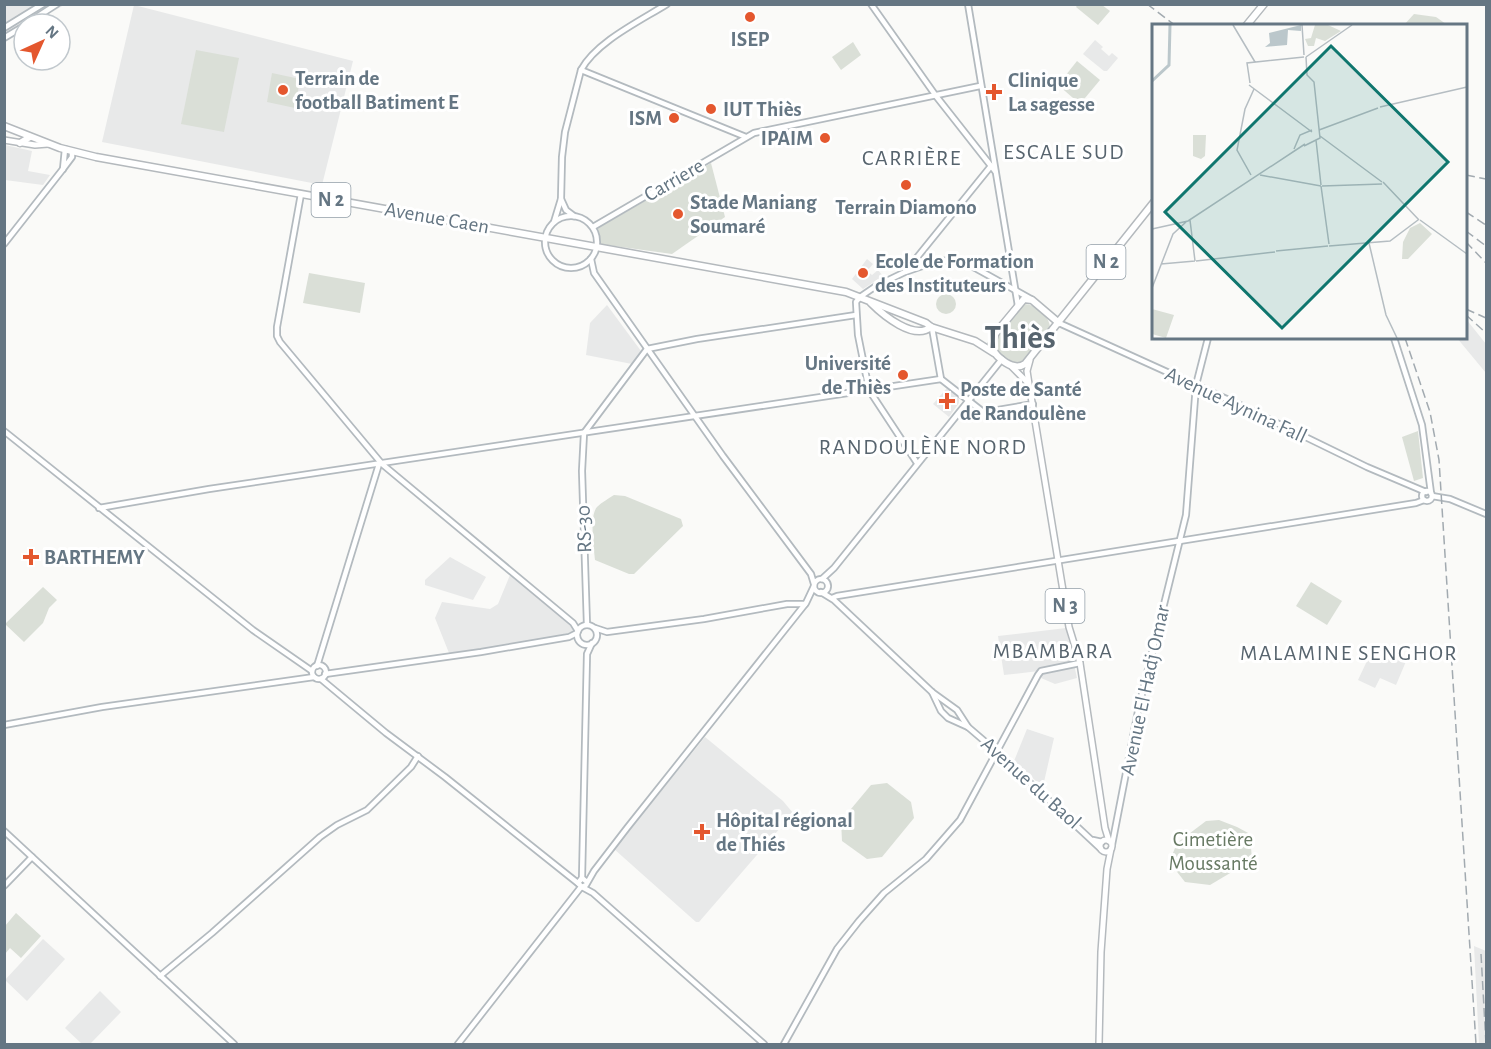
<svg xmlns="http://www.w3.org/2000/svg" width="1491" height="1049" viewBox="0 0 1491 1049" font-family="'Alegreya Sans',sans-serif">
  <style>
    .built { fill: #e8e9e9 }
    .green { fill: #dadfd7 }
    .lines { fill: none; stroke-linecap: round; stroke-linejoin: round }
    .secondary-casing { stroke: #b3babf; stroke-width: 8 }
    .primary-casing { stroke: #b5babe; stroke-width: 8 }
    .highway-casing { stroke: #b4b9bd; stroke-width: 9 }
    .secondary { stroke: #fff; stroke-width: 4.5 }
    .primary { stroke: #fff; stroke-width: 5 }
    .highway { stroke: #fff; stroke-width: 6 }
    .rail { stroke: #a2aab0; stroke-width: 1.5; stroke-dasharray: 9 4.5; stroke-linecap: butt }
    .poi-dot { fill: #e4572e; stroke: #fff; stroke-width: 2 }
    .labels { text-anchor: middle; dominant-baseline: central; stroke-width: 6; stroke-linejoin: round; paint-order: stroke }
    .shield { fill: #fff; stroke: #939fa8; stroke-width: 1.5 }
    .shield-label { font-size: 20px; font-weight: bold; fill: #657683 }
    .poi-label { font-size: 21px; font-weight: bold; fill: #657683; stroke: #fff; text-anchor: start }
    .street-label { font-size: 21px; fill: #657683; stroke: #fff }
    .park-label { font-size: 21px; fill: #687a64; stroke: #fff }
    .neighbourhood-label { font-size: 22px; letter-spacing: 1.5px; fill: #57646e; stroke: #fff }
    .town-label { font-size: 33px; font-weight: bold; fill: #57646e; stroke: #fff }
    .inset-river { fill: none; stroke: #bbc7cb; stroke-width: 3 }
    .inset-road { fill: none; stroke: #b5bdc2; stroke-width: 1.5 }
    .view { fill: #0f766e; fill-opacity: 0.15; stroke: #0f766e; stroke-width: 3 }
    .inset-edge { fill: none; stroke: #657683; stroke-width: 3 }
  </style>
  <rect width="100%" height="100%" fill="#fafaf8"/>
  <g class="built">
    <polygon points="5,5 64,5 32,24 24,24 24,29 5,41"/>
    <polygon points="134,5 353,61 322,185 102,142"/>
    <polygon points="1095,40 1103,47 1101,49 1109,56 1112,53 1118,58 1107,71 1104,71 1083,54"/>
    <polygon points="5,145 32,151 28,171 50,175 43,185 5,180"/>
    <polygon points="867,259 873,264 867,271 872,275 878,270 883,276 863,289 852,279"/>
    <polygon points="607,305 641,351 632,364 586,355 590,323"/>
    <polygon points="1466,319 1486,344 1486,373 1457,338 1466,338"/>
    <polygon points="947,388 959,398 959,403 949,417 933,404"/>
    <polygon points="450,557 486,577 473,600 425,585 425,580"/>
    <polygon points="510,575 542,600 576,631 522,644 449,653 435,618 442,602 490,609 498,604"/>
    <polygon points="1066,628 1077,678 1055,684 1041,678 1039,671 1004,675 998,636"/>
    <polygon points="1375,644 1407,659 1396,685 1380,678 1375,688 1358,680"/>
    <polygon points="1027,729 1054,738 1044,782 1037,782 1014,761"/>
    <polygon points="705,737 783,801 793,813 699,922 696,922 614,849"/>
    <polygon points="43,939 65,959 27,1001 5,980"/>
    <polygon points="1474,946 1486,951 1486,1044 1479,1044"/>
    <polygon points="100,991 121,1012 90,1044 82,1044 65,1028"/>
  </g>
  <g class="green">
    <polygon points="1078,4 1102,5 1110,11 1098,25 1076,7"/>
    <polygon points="1414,14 1436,17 1446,24 1445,26 1404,25"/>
    <polygon points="853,42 861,55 841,70 832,57"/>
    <polygon points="196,50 239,58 224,132 181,124"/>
    <polygon points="1077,61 1100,80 1080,104 1058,85"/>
    <polygon points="272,73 300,79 295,108 267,102"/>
    <polygon points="711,163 725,217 672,254 600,244 598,228"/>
    <polygon points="309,273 365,283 360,313 303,303"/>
    <circle cx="946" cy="304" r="10"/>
    <path d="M1024 304C1036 304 1050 317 1050 328L1020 364C1008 362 992 351 996 339Z"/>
    <polygon points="1418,431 1423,478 1414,481 1402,437"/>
    <path d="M614 495 625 496 681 519 683 526 634 574H629L595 560C594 548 589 516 597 507 602 502 608 499 614 495Z"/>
    <polygon points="1311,582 1342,601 1327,625 1296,606"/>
    <polygon points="43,587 57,600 49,608 43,623 24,642 5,624"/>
    <polygon points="887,783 911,802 914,818 882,857 867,859 842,841 841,821 871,785"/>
    <polygon points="1219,820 1237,827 1250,834 1252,860 1210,885 1185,882 1174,868 1171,858 1177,843 1206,821"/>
    <polygon points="16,913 41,936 21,958 10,948 5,954 5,926"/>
  </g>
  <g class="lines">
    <g class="secondary-casing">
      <g id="secondary">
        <polyline points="871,4 936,96 995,171"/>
        <polyline points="968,4 1018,306"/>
        <polyline points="26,24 57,4"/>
        <polyline points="4,28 43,4"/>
        <polyline points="4,38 24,26"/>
        <polyline points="581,70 746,137"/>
        <polyline points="63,169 65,149"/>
        <polyline points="301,194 277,327 277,336 280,342 382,464 573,623 578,631"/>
        <path d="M574 216 566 210 561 199 562 157 565 132 581 70C596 42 640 21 667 4"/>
        <circle cx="571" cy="242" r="26"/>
        <polyline points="554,222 561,199"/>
        <polyline points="593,227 754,133 980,86"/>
        <polyline points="4,244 63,169 72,157 72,151"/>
        <polyline points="591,259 594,273 723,456 811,574 814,584"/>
        <polyline points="906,271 991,166"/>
        <polyline points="1059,323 1242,406 1367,467 1426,492"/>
        <polyline points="932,328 941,379 982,411 986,412 1033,404"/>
        <polyline points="1394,338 1422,425 1431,493"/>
        <polyline points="4,431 253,630 312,671"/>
        <polyline points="917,463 869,390 858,335 856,302 860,297 876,286 905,272 934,262 950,260 962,262 977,269 1031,299"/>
        <circle cx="1427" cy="496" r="5"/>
        <polyline points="1432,496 1450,499 1486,514"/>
        <polyline points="99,508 209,489 941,379"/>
        <polyline points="822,579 834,568 1002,359"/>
        <circle cx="821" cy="586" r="7"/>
        <polyline points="821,592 834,600 932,692 957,710 968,727"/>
        <polyline points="832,598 837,596 1416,503 1424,500"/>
        <polyline points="587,625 582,471 584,433 647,349 697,339 856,315"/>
        <circle cx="587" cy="635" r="10"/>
        <polyline points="595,628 607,632 704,619 787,604 805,604"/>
        <circle cx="319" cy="672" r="7"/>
        <polyline points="317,666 379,464"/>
        <polyline points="325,674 481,652 569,637 577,633"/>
        <polyline points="321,679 386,733 445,777 579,884"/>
        <polyline points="932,692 941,711 948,718 968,727 996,751 1101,849"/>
        <polyline points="4,725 102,707 314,677"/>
        <polyline points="4,831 234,1044"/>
        <polyline points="1093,840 1102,842"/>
        <polyline points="1112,845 1139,706 1186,515 1196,385 1208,338"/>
        <polyline points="582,878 587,654 592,643"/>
        <polyline points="587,882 582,878 578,883 582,887 586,885 594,871 627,828 806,603 814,586"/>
        <polyline points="4,886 32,857"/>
        <polyline points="582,887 593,893 764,1044"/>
        <polyline points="160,976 212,933 320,837 337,825 367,810 411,767 418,756"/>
        <polyline points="458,1044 581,887"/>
        <polyline points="784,1044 837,949 859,921 884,893 926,859 960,820 1038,675 1041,671 1080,663"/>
      </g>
    </g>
    <g class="primary-casing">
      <g id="primary">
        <polyline points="4,140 35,145 48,144"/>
        <polyline points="1030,360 1027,371 1029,384 1069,627 1080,663 1105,828 1109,841"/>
        <polyline points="1011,366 1028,383"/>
        <circle cx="1106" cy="846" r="6"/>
        <polyline points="1099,1044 1101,952 1107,869 1111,849"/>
      </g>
    </g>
    <g class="highway-casing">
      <g id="highway">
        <polyline points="1246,26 1264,4"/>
        <polyline points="4,126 60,148 96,157 846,292 926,323 931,327 975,341 994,353"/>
        <polyline points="20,143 30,137"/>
        <path d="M871 303C883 315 914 341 931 327"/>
        <path d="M1059 323 1032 300 1024 299 995 334 991 347C997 358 1013 372 1025 364L1154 202"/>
      </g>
    </g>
    <use href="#secondary" class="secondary"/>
    <use href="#primary" class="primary"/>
    <use href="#highway" class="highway"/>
    <g class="rail">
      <polyline points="1147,4 1176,26"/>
      <polyline points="1466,175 1486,179"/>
      <polyline points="1466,212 1486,225"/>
      <polyline points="1466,231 1486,246"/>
      <polyline points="1466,242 1486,263"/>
      <polyline points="1466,309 1486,318"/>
      <polyline points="1466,315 1486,333"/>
      <polyline points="1405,338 1430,412 1439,460 1476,1044"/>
      <polyline points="1481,954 1486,1044"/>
    </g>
  </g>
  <g class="poi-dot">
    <circle cx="750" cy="17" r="6"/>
    <circle cx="283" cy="90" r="6"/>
    <path d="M991 83h6v6h6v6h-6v6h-6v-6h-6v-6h6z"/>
    <circle cx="711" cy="109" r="6"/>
    <circle cx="674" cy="118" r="6"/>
    <circle cx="825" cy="138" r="6"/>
    <circle cx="906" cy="185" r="6"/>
    <circle cx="678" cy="214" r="6"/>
    <circle cx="863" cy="273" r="6"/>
    <circle cx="903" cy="375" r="6"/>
    <path d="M944 392h6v6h6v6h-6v6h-6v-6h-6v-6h6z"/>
    <path d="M28 548h6v6h6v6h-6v6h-6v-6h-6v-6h6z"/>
    <path d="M699 823h6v6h6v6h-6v6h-6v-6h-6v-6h6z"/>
  </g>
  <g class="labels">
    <g class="shield">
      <rect x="311.5" y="183" width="39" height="34" rx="4.5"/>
      <rect x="1086.5" y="245" width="39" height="34" rx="4.5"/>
      <rect x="1045.5" y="589" width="39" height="34" rx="4.5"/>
    </g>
    <g class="shield-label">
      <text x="331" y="200">N 2</text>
      <text x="1106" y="262">N 2</text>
      <text x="1065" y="606">N 3</text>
    </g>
    <g class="poi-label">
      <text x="750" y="39" text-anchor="middle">ISEP</text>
      <text x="295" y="78">Terrain de<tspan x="295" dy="24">football Batiment E</tspan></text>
      <text x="1008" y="80">Clinique<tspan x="1008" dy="24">La sagesse</tspan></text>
      <text x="723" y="109">IUT Thiès</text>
      <text x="662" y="118" text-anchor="end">ISM</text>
      <text x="813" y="138" text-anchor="end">IPAIM</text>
      <text x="690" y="202">Stade Maniang<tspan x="690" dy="24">Soumaré</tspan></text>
      <text x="906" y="207" text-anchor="middle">Terrain Diamono</text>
      <text x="875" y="261">Ecole de Formation<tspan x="875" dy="24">des Instituteurs</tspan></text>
      <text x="891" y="363" text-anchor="end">Université<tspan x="891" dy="24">de Thiès</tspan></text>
      <text x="960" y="389">Poste de Santé<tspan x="960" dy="24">de Randoulène</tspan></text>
      <text x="44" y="557">BARTHEMY</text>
      <text x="716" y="820">Hôpital régional<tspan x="716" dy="24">de Thiés</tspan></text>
    </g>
    <g class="street-label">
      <text transform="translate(674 180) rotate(-30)">Carriere</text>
      <text transform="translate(437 218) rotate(10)">Avenue Caen</text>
      <text transform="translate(1236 405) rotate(25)">Avenue Aynina Fall</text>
      <text transform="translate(584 529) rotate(-92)">RS-30</text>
      <text transform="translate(1145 690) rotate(-78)">Avenue El Hadj Omar</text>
      <text transform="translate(1031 783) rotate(42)">Avenue du Baol</text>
    </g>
    <g class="park-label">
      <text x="1213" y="839">Cimetière<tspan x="1213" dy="24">Moussanté</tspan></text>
    </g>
    <g class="neighbourhood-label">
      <text x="1064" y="152">ESCALE SUD</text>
      <text x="912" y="158">CARRIÈRE</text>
      <text x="923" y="447">RANDOULÈNE NORD</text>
      <text x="1053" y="651">MBAMBARA</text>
      <text x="1349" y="653">MALAMINE SENGHOR</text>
    </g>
    <g class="town-label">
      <text x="1020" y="338">Thiès</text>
    </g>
  </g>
  <g transform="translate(1152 24)">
    <rect width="315" height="315" fill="#fafaf8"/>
    <path d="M163 1H176L189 7 173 17 164 14 162 22H156L153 15 159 14ZM41 111H54L53 132 49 135 41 132ZM268 199 280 210 256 235H250L251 218 258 204ZM0 285 22 291 14 314 0 310Z" fill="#dadfd7"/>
    <path d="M149 1V7L136 6 135 21 113 23 118 19 117 9Z" fill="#bbc7cb"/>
    <path class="inset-river" d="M0 57 17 41 18 1"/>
    <path class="inset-road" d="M81 1 103 38M150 1 152 31M154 33 200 1M98 59 95 39 152 33M97 61 160 108M228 83 315 63M167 106 226 84M168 112 230 158M164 116 169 161M152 122 168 114 162 58 155 51 154 33M142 125 148 111 160 106M99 151 85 126 93 85 102 65M108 151 169 162M231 158 267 196M169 162 177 220M170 162 230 160M38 196 43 237M268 196 315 230M0 205 36 197 153 120M217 219 234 291 245 314M177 222 238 217 266 196M124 227 176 222M44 237 123 228M9 240 43 237M0 264 21 210 34 198"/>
    <path class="view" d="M179 22 296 138 130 304 13 188Z"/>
    <rect width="315" height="315" class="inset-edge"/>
  </g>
  <rect width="1491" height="1049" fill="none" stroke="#657683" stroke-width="12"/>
  <g transform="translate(42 42) rotate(45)"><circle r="28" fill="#ffffff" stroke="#c1c8cd" stroke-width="1.5"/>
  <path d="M0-4.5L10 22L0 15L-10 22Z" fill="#e4572e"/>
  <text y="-9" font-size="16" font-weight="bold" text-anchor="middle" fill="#657683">N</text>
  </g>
</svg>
